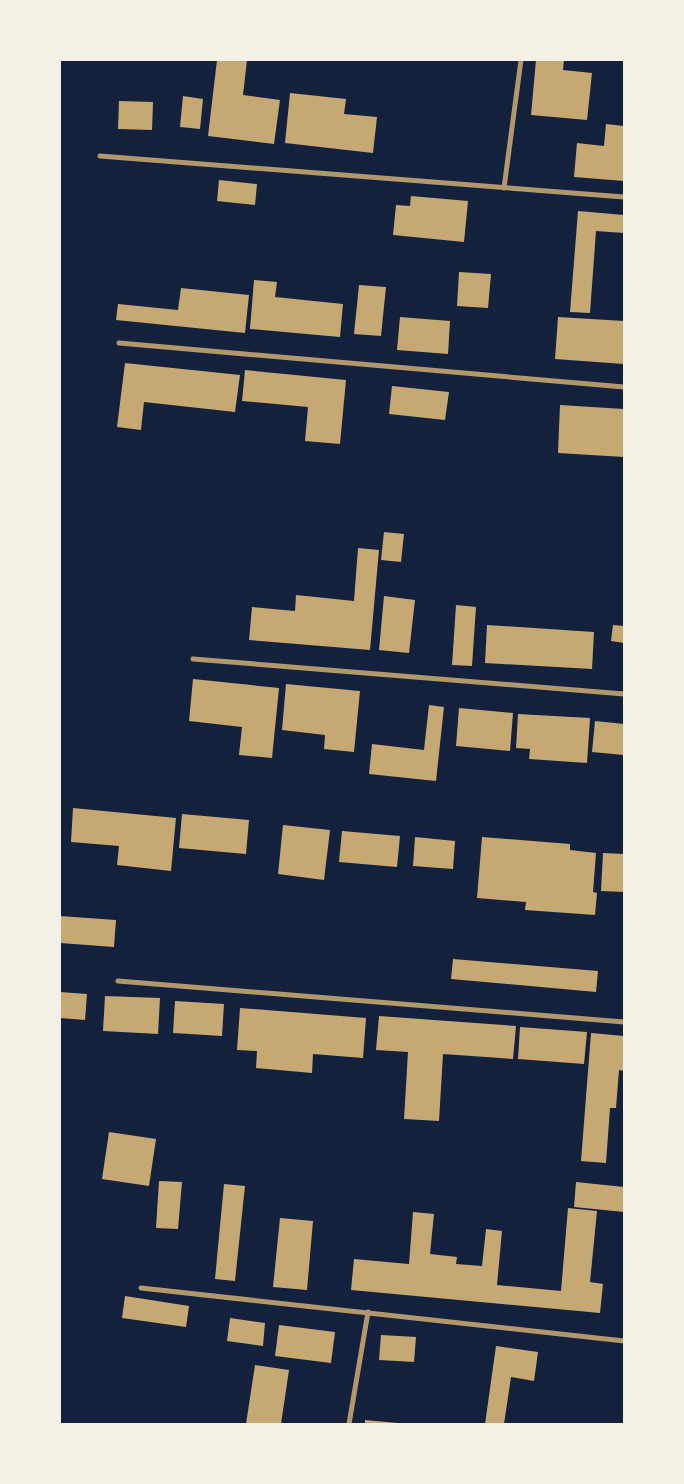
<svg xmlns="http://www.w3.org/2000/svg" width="684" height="1484" viewBox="0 0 684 1484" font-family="'Alegreya Sans',sans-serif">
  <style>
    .building { fill: #c6a872 }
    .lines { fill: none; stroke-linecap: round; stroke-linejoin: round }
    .minor { stroke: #b1986c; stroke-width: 5 }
  </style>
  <rect width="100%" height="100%" fill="#14213d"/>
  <g class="building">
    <polygon points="217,60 247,60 243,95 280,100 274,144 208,136"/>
    <polygon points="536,60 564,60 563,70 592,73 587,120 531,115"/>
    <polygon points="290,93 346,99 344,114 377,117 373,153 285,143"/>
    <polygon points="183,96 203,99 200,129 180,127"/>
    <polygon points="119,101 153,102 152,130 118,129"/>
    <polygon points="606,124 624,126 624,181 574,177 577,143 604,146"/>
    <polygon points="219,180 257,184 255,205 217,201"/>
    <polygon points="411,196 468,201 464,242 393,235 396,205 410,206"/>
    <polygon points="578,211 624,215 624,233 596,231 590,313 570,312"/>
    <polygon points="459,272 491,274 488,308 457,306"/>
    <polygon points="254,280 277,282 275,297 343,304 340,337 250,329"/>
    <polygon points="359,285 386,287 381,336 354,334"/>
    <polygon points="181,288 249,295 245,333 116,320 118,304 178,310"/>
    <polygon points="400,317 450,321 448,354 397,350"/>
    <polygon points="558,317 624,321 624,364 555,359"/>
    <polygon points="125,363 240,375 235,412 144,402 141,430 117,427"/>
    <polygon points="245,370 346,380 340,444 305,441 308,407 242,401"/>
    <polygon points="392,386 449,392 445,420 389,414"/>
    <polygon points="560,405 624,409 624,457 558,453"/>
    <polygon points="384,532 404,534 401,562 381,560"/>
    <polygon points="358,548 379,550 370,650 249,640 252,607 295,611 296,595 354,601"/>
    <polygon points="384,596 415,600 409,653 379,650"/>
    <polygon points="456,605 476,607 472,666 452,665"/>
    <polygon points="487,625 594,632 592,669 485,663"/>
    <polygon points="613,625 624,626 624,643 611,641"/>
    <polygon points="193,679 279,688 272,758 239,755 242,727 189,721"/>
    <polygon points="286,684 360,691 354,752 324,749 325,735 282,730"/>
    <polygon points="429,705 444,707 436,781 369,774 372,744 424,750"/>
    <polygon points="459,708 513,713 510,751 456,746"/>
    <polygon points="518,714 590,718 587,763 529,759 530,749 516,748"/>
    <polygon points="595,721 624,724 624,755 592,752"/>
    <polygon points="73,808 176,818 171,871 117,865 119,846 71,842"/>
    <polygon points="182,814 249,820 246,854 179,848"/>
    <polygon points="283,825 330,830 324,880 278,874"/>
    <polygon points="342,831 400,836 397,867 339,862"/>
    <polygon points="415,837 455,841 453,869 413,866"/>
    <polygon points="482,837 570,844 570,850 596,853 593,892 597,893 595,915 525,910 526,902 477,898"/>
    <polygon points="603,853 624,854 624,892 601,891"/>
    <polygon points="60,916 116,920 114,947 60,943"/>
    <polygon points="453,959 598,971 596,992 451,979"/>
    <polygon points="60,992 87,994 85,1020 60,1018"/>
    <polygon points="105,996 160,998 158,1034 103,1031"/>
    <polygon points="175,1001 224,1004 222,1036 173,1033"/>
    <polygon points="240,1008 366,1018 363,1058 313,1054 312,1073 256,1068 257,1051 237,1050"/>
    <polygon points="379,1016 516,1026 513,1059 443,1054 439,1121 404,1119 408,1052 376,1050"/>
    <polygon points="520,1027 587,1032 584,1064 518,1059"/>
    <polygon points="591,1033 624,1036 624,1071 619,1070 616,1108 610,1108 606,1163 581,1161"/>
    <polygon points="109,1132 156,1139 149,1186 102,1179"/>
    <polygon points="159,1181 182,1182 178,1229 156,1228"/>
    <polygon points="576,1182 624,1187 624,1212 574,1207"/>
    <polygon points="224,1184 245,1186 235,1281 215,1279"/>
    <polygon points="568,1208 597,1211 590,1282 603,1284 600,1313 351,1290 354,1259 409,1264 413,1212 434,1214 430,1254 457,1257 456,1264 482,1266 486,1229 502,1231 497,1285 561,1291"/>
    <polygon points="280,1218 313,1221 307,1290 273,1287"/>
    <polygon points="125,1296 189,1306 186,1327 122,1318"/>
    <polygon points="230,1318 265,1323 263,1346 227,1341"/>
    <polygon points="279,1325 335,1332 331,1363 275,1356"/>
    <polygon points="381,1335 416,1337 414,1362 379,1360"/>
    <polygon points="496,1346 538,1352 534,1381 511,1377 504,1424 485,1424"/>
    <polygon points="255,1365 289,1370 281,1424 246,1424"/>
    <polygon points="365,1420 398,1423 398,1424 365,1424"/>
  </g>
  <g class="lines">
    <g class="minor">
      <polyline points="100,156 624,197"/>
      <polyline points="504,188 521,60"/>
      <polyline points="119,343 624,387"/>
      <polyline points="193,659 624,694"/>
      <polyline points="118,981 624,1022"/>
      <polyline points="141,1288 624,1341"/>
      <polyline points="349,1424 368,1312"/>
    </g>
  </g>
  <rect width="684" height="1484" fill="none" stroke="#f6f1e7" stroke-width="122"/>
</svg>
